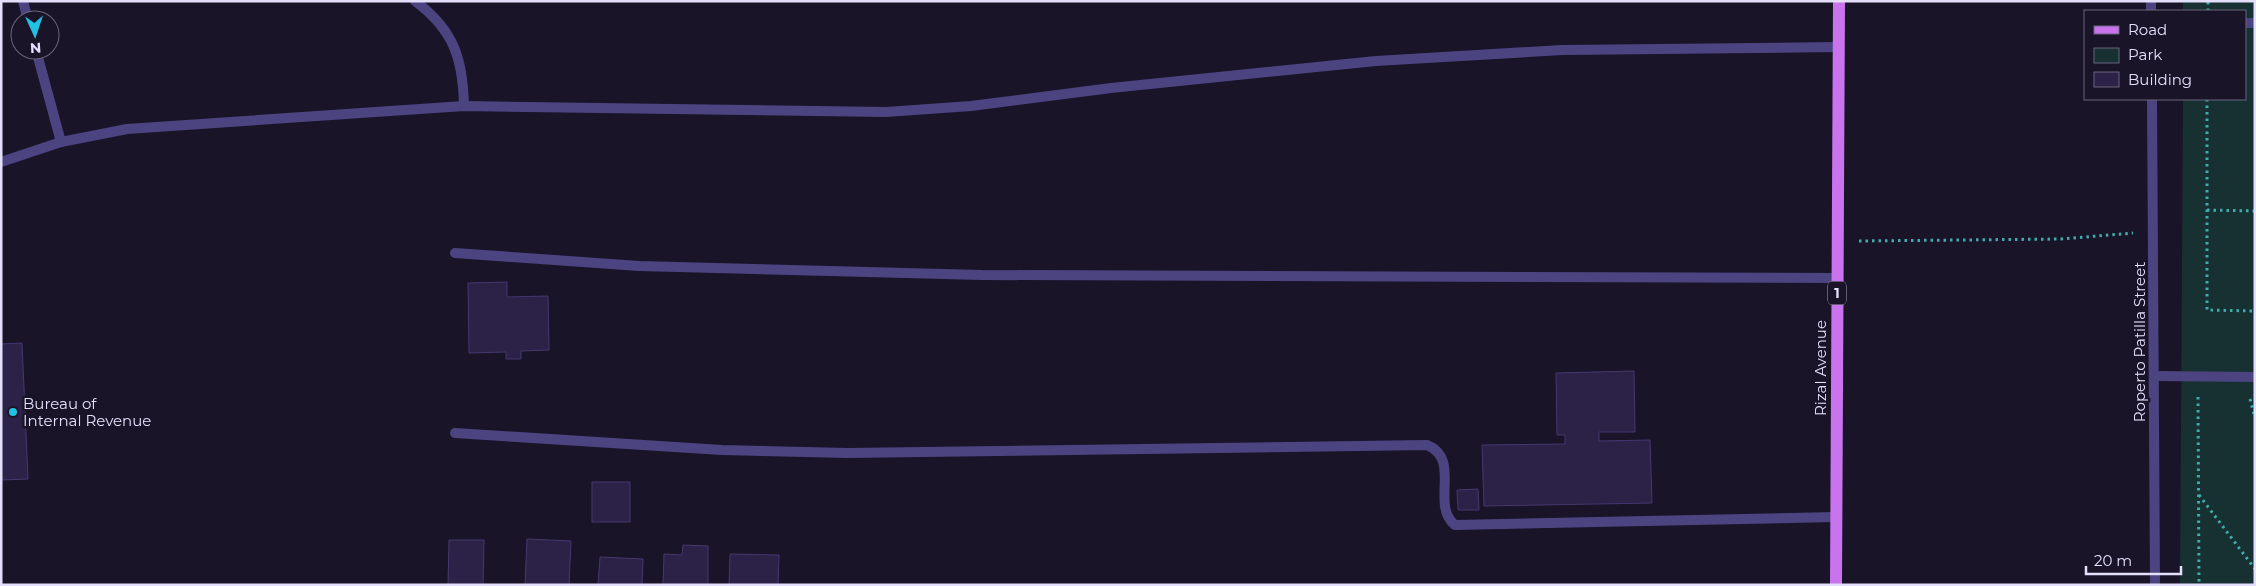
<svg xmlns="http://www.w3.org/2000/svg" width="2256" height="586" viewBox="0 0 2256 586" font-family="Montserrat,sans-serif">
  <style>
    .green { fill: #173031 }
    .building { fill: #2c2247; stroke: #473770 }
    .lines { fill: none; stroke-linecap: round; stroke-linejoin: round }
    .path { stroke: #40acae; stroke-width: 3; stroke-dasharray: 2.5 4; stroke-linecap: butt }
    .service { stroke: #4c4481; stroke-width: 10 }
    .minor { stroke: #4c4481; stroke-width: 10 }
    .primary { stroke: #ca73ee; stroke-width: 12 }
    .poi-dot { fill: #22c1e4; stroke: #191428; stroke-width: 2 }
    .labels { text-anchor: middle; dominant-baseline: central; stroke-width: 5; stroke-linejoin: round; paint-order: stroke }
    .shield { fill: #191428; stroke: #a7a2bc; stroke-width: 1 }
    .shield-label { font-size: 14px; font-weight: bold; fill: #e4dffb }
    .street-label { font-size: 15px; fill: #e4dffb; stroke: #191428 }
    .poi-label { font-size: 15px; fill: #e4dffb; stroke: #191428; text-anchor: start }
  </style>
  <rect width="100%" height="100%" fill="#191428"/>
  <polygon class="green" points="2183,1 2255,1 2255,585 2180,585 2183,99 2245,99 2245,11 2183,11"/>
  <g class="building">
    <polygon points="507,282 507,297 548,296 549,350 521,351 521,359 506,359 506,352 469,353 468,283"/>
    <polygon points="22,343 28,479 1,480 1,344"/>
    <polygon points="1634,371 1635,432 1599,432 1599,441 1650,440 1652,503 1484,506 1482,445 1565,444 1565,435 1557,435 1556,373"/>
    <rect x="592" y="482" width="38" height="40"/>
    <polygon points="1478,489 1479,510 1458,510 1457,490"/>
    <polygon points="527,539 571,541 569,585 525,585"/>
    <polygon points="449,540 484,540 483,585 448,585"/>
    <polygon points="683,545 708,546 708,585 663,585 664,554 682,555"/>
    <polygon points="730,554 779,555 778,585 729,585"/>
    <polygon points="600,557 643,559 642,585 598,585"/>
  </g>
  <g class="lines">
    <g class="path">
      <polyline points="2208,11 2208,1"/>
      <polyline points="2207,99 2207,310 2255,311"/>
      <polyline points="2207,210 2255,211"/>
      <polyline points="1859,241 2061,239 2133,233"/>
      <polyline points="2198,397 2199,585"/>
      <polyline points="2250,399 2255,418"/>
      <polyline points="2199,495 2255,569"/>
    </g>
    <g class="service">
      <polyline points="23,1 28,20"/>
      <path d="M415 1C454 30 463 59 464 106"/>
      <polyline points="36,50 61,142"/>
      <polyline points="1,162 61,142 127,129 464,106 886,112 971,106 1111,88 1376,61 1562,50 1839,47"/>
      <polyline points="2154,376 2255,377"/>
    </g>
    <g class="minor">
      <polyline points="2151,1 2151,11"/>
      <polyline points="2245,23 2255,23"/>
      <polyline points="2152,99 2155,585"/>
      <polyline points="455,253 639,266 982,275 1837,278"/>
      <path d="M455 433 722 450 848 453 1427 445C1462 459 1430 505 1455 525L1836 517"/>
    </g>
    <polyline class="primary" points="1836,585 1839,1"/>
  </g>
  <circle class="poi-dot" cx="13" cy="412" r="5"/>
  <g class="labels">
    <rect class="shield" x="1828" y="281.5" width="18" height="23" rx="4"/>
    <g class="shield-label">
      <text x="1837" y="293">1</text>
    </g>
    <g class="street-label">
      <text transform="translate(2139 342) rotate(-90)">Roperto Patilla Street</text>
      <text transform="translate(1820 368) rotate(-90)">Rizal Avenue</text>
    </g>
    <g class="poi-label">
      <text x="23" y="403">Bureau of<tspan x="23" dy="17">Internal Revenue</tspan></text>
    </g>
  </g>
  <rect width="2256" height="586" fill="none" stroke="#e4dffb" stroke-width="5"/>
  <rect x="2084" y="10" width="162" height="90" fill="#191428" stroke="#6a657c"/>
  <rect x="2094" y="26" width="25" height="8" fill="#ca73ee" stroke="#6a657c"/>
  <text x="2128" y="35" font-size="15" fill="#e4dffb">Road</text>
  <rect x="2094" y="48" width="25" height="15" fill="#173031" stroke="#6a657c"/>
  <text x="2128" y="60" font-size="15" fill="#e4dffb">Park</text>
  <rect x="2094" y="72" width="25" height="15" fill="#2c2247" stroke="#6a657c"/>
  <text x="2128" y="85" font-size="15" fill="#e4dffb">Building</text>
  <g transform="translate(35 35) rotate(177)"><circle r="24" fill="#191428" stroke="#6a657c"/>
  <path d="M0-4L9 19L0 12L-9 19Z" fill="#22c1e4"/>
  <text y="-8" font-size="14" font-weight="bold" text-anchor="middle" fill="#e4dffb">N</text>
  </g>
  <path d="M2086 566v8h95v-8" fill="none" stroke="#e4dffb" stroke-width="2.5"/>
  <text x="2094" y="566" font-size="15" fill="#e4dffb" stroke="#191428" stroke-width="4" paint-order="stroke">20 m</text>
</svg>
